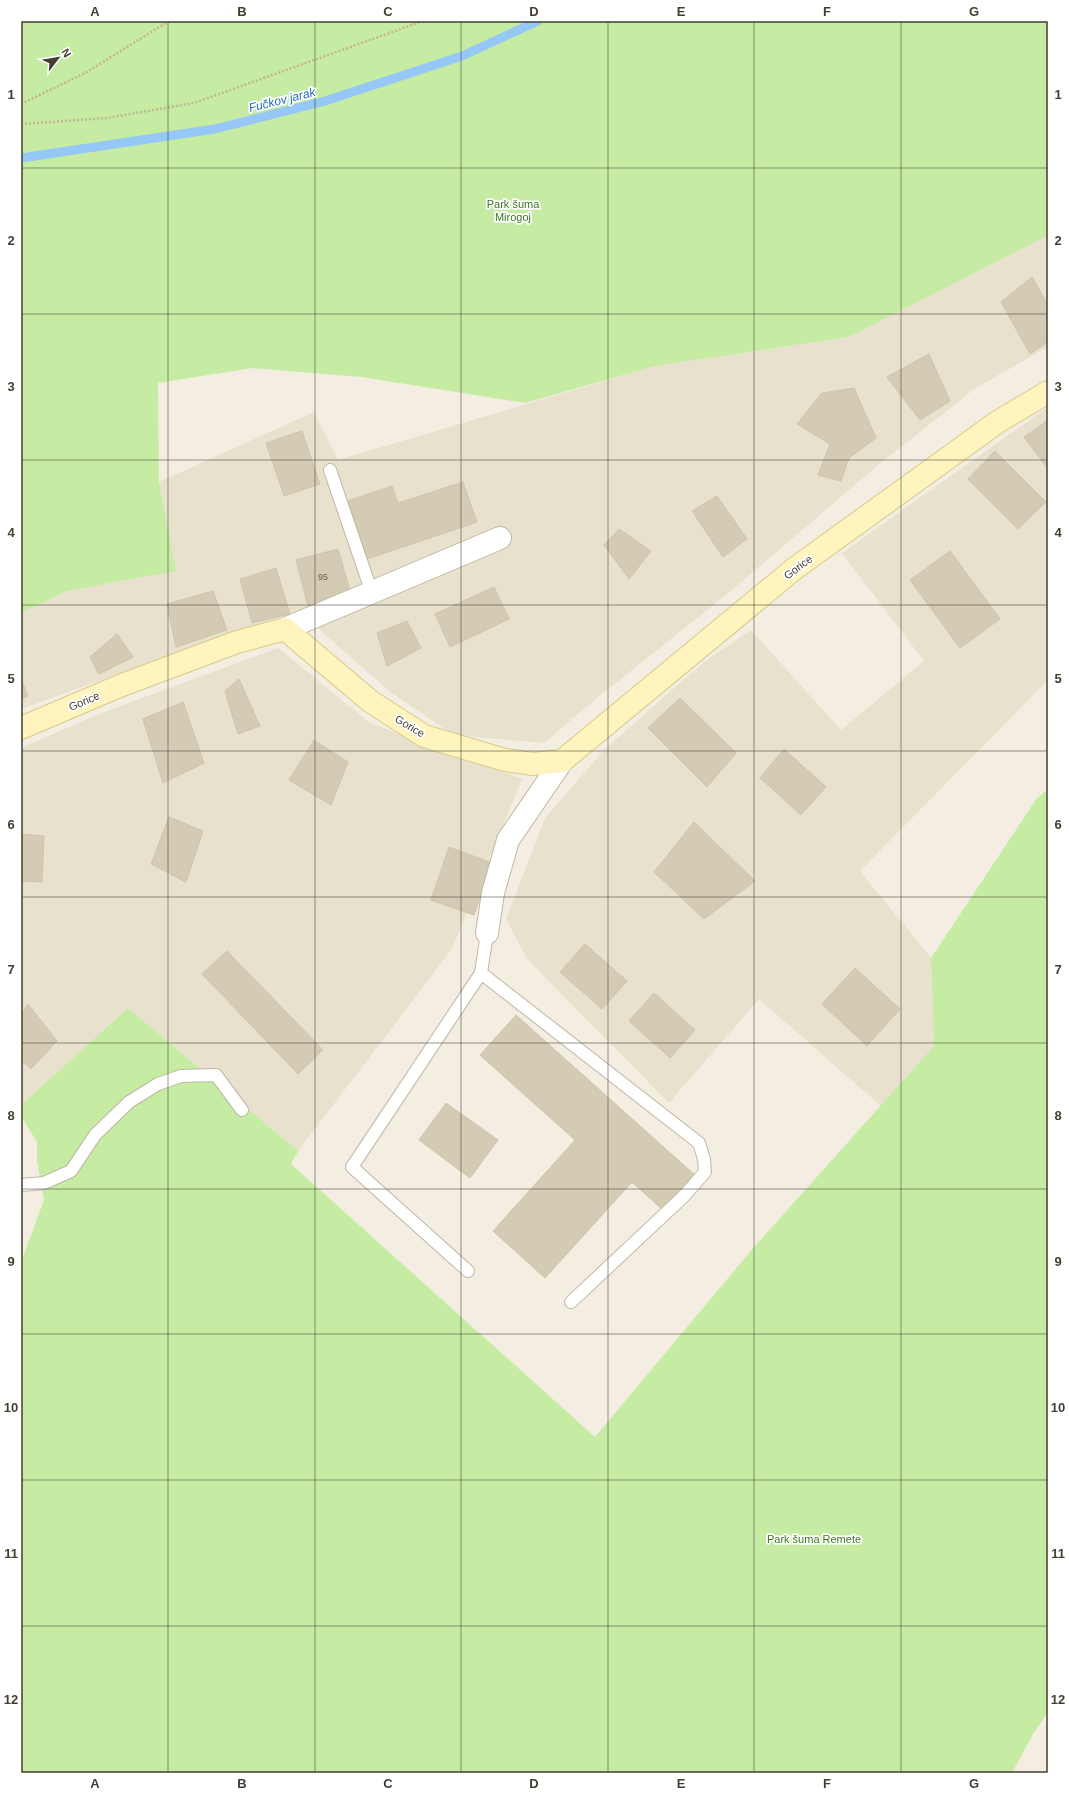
<svg xmlns="http://www.w3.org/2000/svg" width="1069" height="1794" viewBox="0 0 1069 1794" font-family="Arial,sans-serif">
  <style>
    .residential { fill: #e7e1ce }
    .green { fill: #c6eca4 }
    .lines { fill: none; stroke-linecap: round; stroke-linejoin: round }
    .stream { stroke: #95c7f7; stroke-width: 9 }
    .building { fill: #d4cbb5; stroke: #d0c4a8 }
    .lane-casing { stroke: #beb7a3; stroke-width: 14 }
    .street-casing { stroke: #beb7a3; stroke-width: 24 }
    .secondary-casing { stroke: #d7ca8b; stroke-width: 24 }
    .path { stroke: #c2b592; stroke-width: 2.5; stroke-dasharray: 2 2; stroke-linecap: butt }
    .lane { stroke: #fff; stroke-width: 12 }
    .street { stroke: #fff; stroke-width: 22 }
    .secondary { stroke: #fff4be; stroke-width: 22 }
    .grid { fill: none; stroke: #443e31; stroke-width: 1; stroke-opacity: 0.55 }
    .labels { text-anchor: middle; dominant-baseline: central; stroke-width: 3.5; stroke-linejoin: round; paint-order: stroke }
    .number-label { font-size: 9px; fill: #686152 }
    .park-label { font-size: 11px; fill: #3b7a20; stroke: #fff }
    .street-label { font-size: 11px; fill: #443e31; stroke: #fff }
    .water-label { font-size: 12px; font-style: italic; fill: #216db9; stroke: #fff }
    .neatline { fill: none; stroke: #443e31; stroke-width: 1.5 }
    .grid-label { font-size: 13px; text-anchor: middle; font-weight: bold; fill: #443e31 }
  </style>
  <rect width="100%" height="100%" fill="#f3eee1"/>
  <g class="residential">
    <polygon points="1048,232 1048,347 977,387 878,465 732,590 592,702 544,743 454,735 393,694 323,633 302,610 217,638 21,709 21,613 67,591 176,571 159,482 314,412 338,460 655,366 849,337"/>
    <polygon points="1048,407 1048,680 860,871 931,958 934,1046 881,1106 759,999 669,1103 527,959 506,919 545,818 605,749 704,662 751,630 841,730 924,661 842,553"/>
    <polygon points="278,648 370,723 522,779 452,949 298,1151 128,1008 21,1105 21,748 99,714"/>
  </g>
  <g class="green">
    <polygon points="21,21 1048,21 1048,235 849,337 655,366 525,403 361,377 252,368 158,383 159,482 176,571 67,591 21,613"/>
    <polygon points="1048,789 1048,1712 1033,1734 1012,1773 21,1773 21,1262 44,1200 37,1161 37,1142 21,1116 21,1105 128,1008 298,1151 291,1164 595,1437 755,1246 934,1046 931,958 1037,798"/>
  </g>
  <g class="lines">
    <polyline class="stream" points="21,158 215,129 325,101 462,56 538,21"/>
  </g>
  <g class="building">
    <polygon points="1032,277 1048,305 1048,342 1030,354 1001,302"/>
    <polygon points="929,354 950,401 920,420 887,377"/>
    <polygon points="854,388 876,438 849,458 841,481 818,475 830,444 797,424 822,393"/>
    <polygon points="1048,420 1048,469 1024,437"/>
    <polygon points="302,431 320,484 284,496 266,443"/>
    <polygon points="995,451 1046,502 1018,529 968,479"/>
    <polygon points="463,482 477,522 367,559 347,501 392,486 398,503"/>
    <polygon points="717,496 747,539 723,557 692,511"/>
    <polygon points="619,529 651,551 629,579 604,545"/>
    <polygon points="338,549 351,594 308,606 296,560"/>
    <polygon points="950,551 1000,619 960,648 910,580"/>
    <polygon points="276,568 290,614 252,623 240,579"/>
    <polygon points="494,587 509,619 450,647 435,614"/>
    <polygon points="213,591 227,630 176,647 167,604"/>
    <polygon points="407,621 421,648 387,666 377,633"/>
    <polygon points="117,634 133,657 99,674 90,657"/>
    <polygon points="21,679 28,696 21,699"/>
    <polygon points="239,679 260,726 238,734 225,691"/>
    <polygon points="680,698 736,753 707,787 648,728"/>
    <polygon points="183,702 204,763 163,783 143,719"/>
    <polygon points="314,740 348,762 331,805 289,780"/>
    <polygon points="784,749 826,787 801,815 760,778"/>
    <polygon points="169,817 203,831 186,882 151,864"/>
    <polygon points="694,822 755,881 704,919 654,872"/>
    <polygon points="21,834 44,836 42,882 21,881"/>
    <polygon points="449,847 492,863 474,915 431,900"/>
    <polygon points="585,944 627,981 602,1009 560,972"/>
    <polygon points="227,951 323,1050 298,1074 202,974"/>
    <polygon points="855,968 900,1009 867,1046 822,1004"/>
    <polygon points="654,993 695,1030 670,1058 629,1021"/>
    <polygon points="28,1004 57,1041 31,1069 21,1060 21,1015"/>
    <polygon points="516,1015 696,1176 665,1212 632,1182 545,1278 493,1231 575,1140 480,1055"/>
    <polygon points="446,1103 498,1140 470,1178 419,1140"/>
  </g>
  <g class="lines">
    <g class="lane-casing">
      <g id="lane">
        <polyline points="330,470 372,593"/>
        <polyline points="481,973 699,1143 704,1159 705,1172 684,1196 571,1302"/>
        <polyline points="21,1185 44,1183 71,1171 95,1135 129,1102 158,1084 181,1076 216,1075 242,1110"/>
        <polyline points="468,1271 352,1167 481,973 487,933"/>
      </g>
    </g>
    <g class="street-casing">
      <g id="street">
        <polyline points="285,629 500,538"/>
        <polyline points="487,933 493,893 508,840 562,761"/>
      </g>
    </g>
    <g class="secondary-casing">
      <polyline id="secondary" points="21,728 122,685 237,642 285,629 370,701 424,736 505,760 533,764 562,761 794,569 999,421 1048,392"/>
    </g>
    <g class="path">
      <polyline points="21,104 87,72 169,21"/>
      <polyline points="21,124 107,118 194,103 423,21"/>
    </g>
    <use href="#lane" class="lane"/>
    <use href="#street" class="street"/>
    <use href="#secondary" class="secondary"/>
  </g>
  <path class="grid" d="M168 21V1773M315 21V1773M461 21V1773M608 21V1773M754 21V1773M901 21V1773M21 168H1048M21 314H1048M21 460H1048M21 605H1048M21 751H1048M21 897H1048M21 1043H1048M21 1189H1048M21 1334H1048M21 1480H1048M21 1626H1048"/>
  <g class="labels">
    <g class="number-label">
      <text x="323" y="577">95</text>
    </g>
    <g class="park-label">
      <text x="513" y="204">Park šuma<tspan x="513" dy="13">Mirogoj</tspan></text>
      <text x="814" y="1539">Park šuma Remete</text>
    </g>
    <g class="street-label">
      <text transform="translate(798 567) rotate(-37)">Gorice</text>
      <text transform="translate(84 701) rotate(-23)">Gorice</text>
      <text transform="translate(410 726) rotate(31)">Gorice</text>
    </g>
    <g class="water-label">
      <text transform="translate(282 100) rotate(-14)">Fučkov jarak</text>
    </g>
  </g>
  <rect width="1069" height="1794" fill="none" stroke="#ffffff" stroke-width="44"/>
  <g transform="translate(58 58) rotate(59)" stroke="#ffffff" stroke-width="3" paint-order="stroke">
  <path d="M0-3L7 15L0 10L-7 15Z" fill="#443e31"/>
  <text y="-6" font-size="11" font-weight="bold" text-anchor="middle" fill="#443e31">N</text>
  </g>
  <rect x="22" y="22" width="1025" height="1750" class="neatline"/>
  <g class="grid-label">
    <text x="95" y="16">A</text>
    <text x="242" y="16">B</text>
    <text x="388" y="16">C</text>
    <text x="534" y="16">D</text>
    <text x="681" y="16">E</text>
    <text x="827" y="16">F</text>
    <text x="974" y="16">G</text>
    <text x="11" y="99">1</text>
    <text x="1058" y="99">1</text>
    <text x="11" y="245">2</text>
    <text x="1058" y="245">2</text>
    <text x="11" y="391">3</text>
    <text x="1058" y="391">3</text>
    <text x="11" y="537">4</text>
    <text x="1058" y="537">4</text>
    <text x="11" y="683">5</text>
    <text x="1058" y="683">5</text>
    <text x="11" y="829">6</text>
    <text x="1058" y="829">6</text>
    <text x="11" y="974">7</text>
    <text x="1058" y="974">7</text>
    <text x="11" y="1120">8</text>
    <text x="1058" y="1120">8</text>
    <text x="11" y="1266">9</text>
    <text x="1058" y="1266">9</text>
    <text x="11" y="1412">10</text>
    <text x="1058" y="1412">10</text>
    <text x="11" y="1558">11</text>
    <text x="1058" y="1558">11</text>
    <text x="11" y="1704">12</text>
    <text x="1058" y="1704">12</text>
    <text x="95" y="1788">A</text>
    <text x="242" y="1788">B</text>
    <text x="388" y="1788">C</text>
    <text x="534" y="1788">D</text>
    <text x="681" y="1788">E</text>
    <text x="827" y="1788">F</text>
    <text x="974" y="1788">G</text>
  </g>
</svg>
